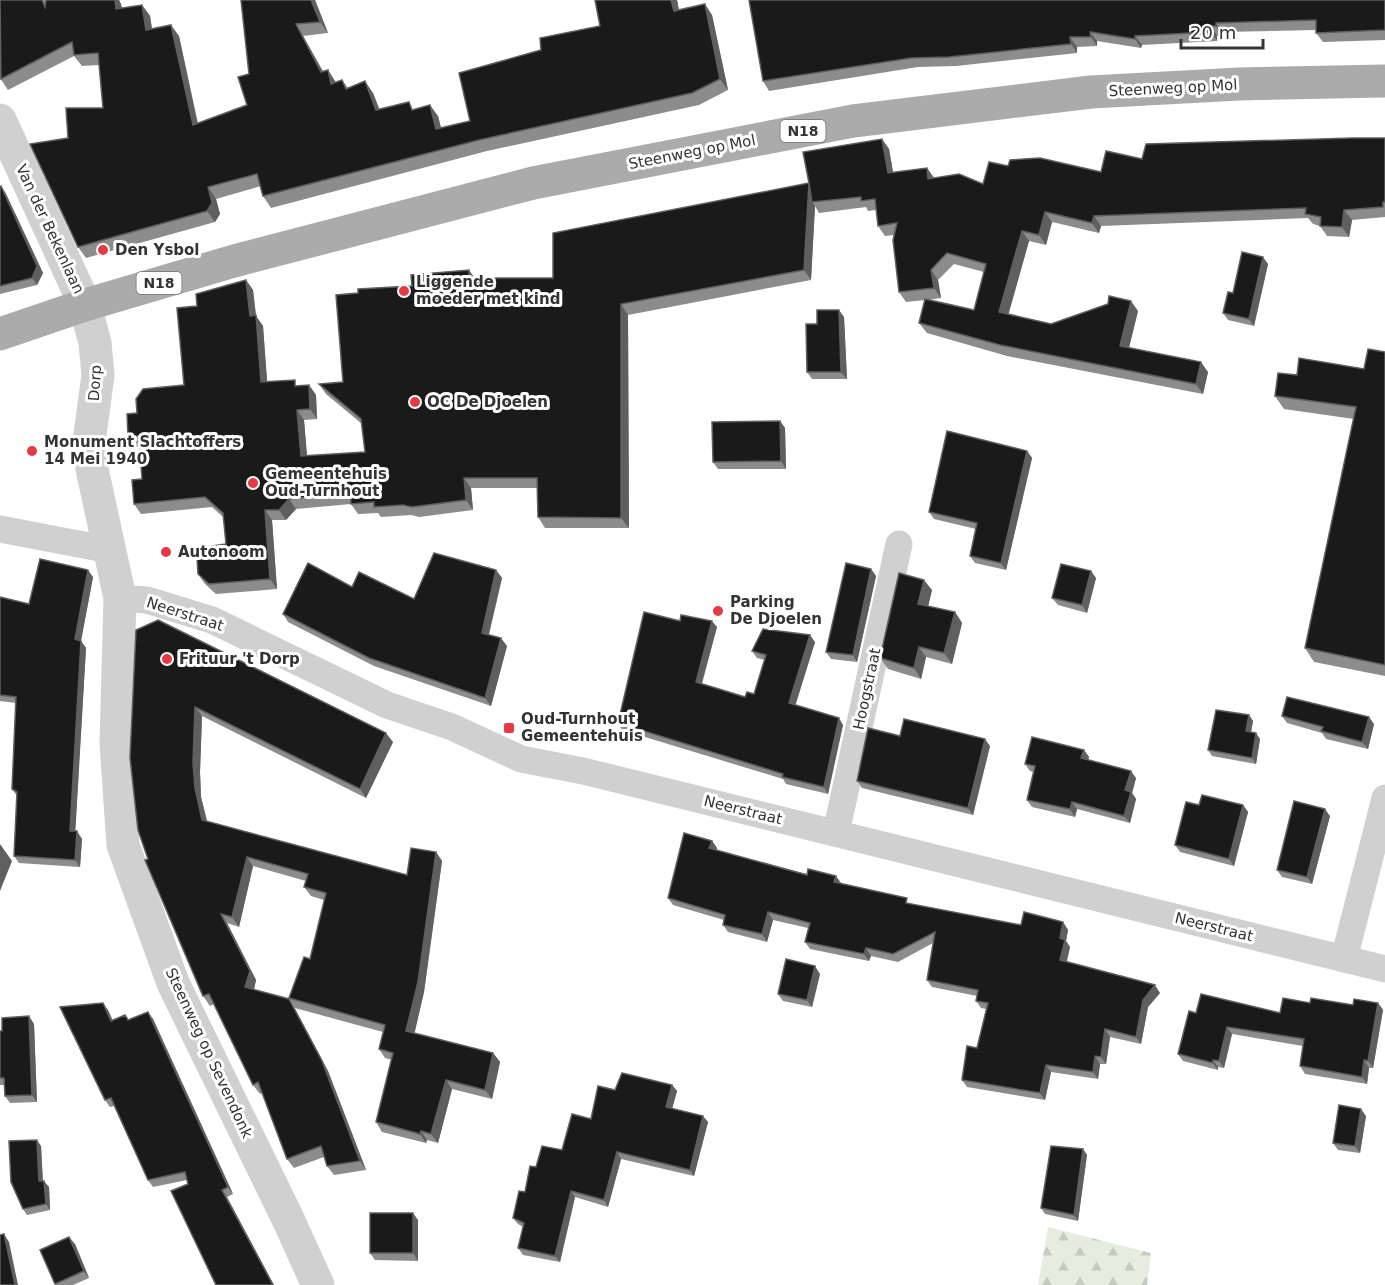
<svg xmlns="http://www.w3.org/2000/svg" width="1385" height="1285" viewBox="0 0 1385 1285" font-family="'DejaVu Sans',sans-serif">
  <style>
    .forest { fill: url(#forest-firs) }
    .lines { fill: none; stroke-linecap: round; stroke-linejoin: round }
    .minor { stroke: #d0d0d0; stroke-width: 27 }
    .tertiary { stroke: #d0d0d0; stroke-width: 33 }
    .primary { stroke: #ababab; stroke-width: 33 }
    .wall { fill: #8c8c8c; fill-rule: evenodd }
    .shaded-wall { fill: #5f5f5f }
    .building { fill: #1a1a1a; stroke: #5f5f5f; stroke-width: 1.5 }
    .poi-dot { fill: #e63946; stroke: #fff; stroke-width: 2 }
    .labels { text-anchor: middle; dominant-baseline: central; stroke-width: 6; stroke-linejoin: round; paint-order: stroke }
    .shield { fill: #fff; stroke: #707070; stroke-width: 1.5 }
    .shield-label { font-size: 14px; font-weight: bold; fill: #333 }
    .street-label { font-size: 15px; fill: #333; stroke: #fff }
    .poi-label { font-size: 15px; font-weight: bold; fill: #333; stroke: #fff; text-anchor: start }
  </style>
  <defs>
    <pattern id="forest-firs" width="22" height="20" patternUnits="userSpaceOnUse" patternTransform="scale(1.5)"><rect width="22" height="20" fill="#e6ecdf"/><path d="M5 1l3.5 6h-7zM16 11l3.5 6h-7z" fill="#c6cbc0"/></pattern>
  </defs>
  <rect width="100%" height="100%" fill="#fff"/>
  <polygon class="forest" points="1048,1227 1151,1253 1147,1285 1038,1285"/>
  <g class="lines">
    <g class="minor">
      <polyline points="0,529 110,550"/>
      <polyline points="120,598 147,600 212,620 387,705 452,727 521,759 583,771 1385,969"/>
      <polyline points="836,833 899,544"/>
      <polyline points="1344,959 1385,798"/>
    </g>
    <polyline class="tertiary" points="0,120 85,305 95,343 98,375 89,442 92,469 120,598 116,743 123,845 173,983 288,1219 318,1285"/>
    <polyline class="primary" points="0,334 85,305 234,261 533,183 853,121 1091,92 1239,84 1385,81"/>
  </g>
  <g class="wall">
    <polygon points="0,0 45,0 46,2 46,0 119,0 121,4 122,8 142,5 150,16 152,29 179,36 198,123 247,105 249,74 241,0 315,0 328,33 303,36 323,71 336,82 342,80 348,88 373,93 379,109 414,109 438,116 441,128 470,121 541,50 600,26 677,0 679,10 712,15 728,90 699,105 487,151 271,208 263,196 261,186 216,199 220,214 215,222 86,258 78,247 68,138 103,108 99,65 82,66 74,56 8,90 0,78"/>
    <polygon points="749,0 1385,0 1385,40 1323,42 1316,33 1316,30 1222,32 1222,36 1217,36 1217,41 1142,45 1141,48 1097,41 1097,46 1077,47 1077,53 956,66 918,67 769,91 763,81"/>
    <path d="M1385 138V217L1352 220 1349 237 1327 236 1320 226 1313 224 1308 218 1101 226 1099 233 1052 222 1046 245 1029 241 1008 315 1051 324 1138 311 1129 347 1208 372 1203 394 1007 356 927 333 919 323 925 300 906 302 899 292 894 235 885 236 878 226 876 210 868 211 866 207 819 213 815 206 811 280 628 315 629 528H545L538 517 537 488H471L473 510 419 517 411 515 381 517 378 513 358 514 351 504 296 509 286 520H272L277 589 216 594 205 584 198 574 226 544 223 517 212 507 141 514 134 504 142 479 140 447H136L128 437 137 413 184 385 197 306 246 280 253 290 256 316 263 326 267 382 299 386 309 385 316 395 317 419 304 420 307 456 365 452 362 424 326 394 319 384 343 382 412 286 474 278H553L809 183 882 139 889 149 893 173 927 168 934 178 983 184 1008 166 1101 172 1142 159ZM954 264 984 272 974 310 927 300 941 298 938 280Z"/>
    <polygon points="1,186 6,194 43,273 37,285 0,294 0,187"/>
    <polygon points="1268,264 1254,326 1228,320 1223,313 1233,293"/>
    <polygon points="844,317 847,379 812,379 807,372 817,324"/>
    <polygon points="1385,352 1385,676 1314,662 1305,648 1354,419 1284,409 1275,396 1297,375 1364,369"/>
    <polygon points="780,421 785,428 786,469 718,469 713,462"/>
    <polygon points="1027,451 1032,458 1006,570 975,563 970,556 976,529 934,519 929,512"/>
    <polygon points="871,569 876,576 857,662 831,659 826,652"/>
    <polygon points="496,570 502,578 489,635 507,646 491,706 374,666 288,622 283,614 352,587 414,599"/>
    <polygon points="93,577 81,641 86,648 75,831 82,839 80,867 19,863 14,856 17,796 12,789 16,703 0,701 0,597 29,604"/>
    <polygon points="1096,578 1087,613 1058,605 1052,598"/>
    <polygon points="932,590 928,606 955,612 962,623 952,664 926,657 921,679 888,669 880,658"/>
    <polygon points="680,621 717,627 702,684 745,697 754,694 765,660 757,658 752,651 815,642 795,705 843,725 828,794 786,784 783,779 622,730 618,723"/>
    <polygon points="136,630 393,742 366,798 202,716 200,772 201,797 207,821 407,875 436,852 442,861 424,992 414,1033 493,1053 500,1062 492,1099 452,1089 438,1143 427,1140 426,1143 382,1132 376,1122 392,1060 385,1058 379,1049 383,1032 295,1008 289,998 310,959 324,900 311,896 304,887 306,881 253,866 239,927 227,923 256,980 254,990 289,999 295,1009 328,1071 366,1170 334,1175 327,1166 324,1157 294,1168 287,1159 262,1093 260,1094 253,1085 214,1004 210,1006 203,996 148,859"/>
    <polygon points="1249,715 1253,721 1251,732 1260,739 1256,764 1212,756 1208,750"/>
    <polygon points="1282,716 1374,724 1368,749 1326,739 1322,733 1287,723"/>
    <polygon points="900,736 990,746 973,815 862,788 857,781"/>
    <polygon points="1084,750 1089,757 1088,760 1136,778 1132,793 1136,799 1130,823 1077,809 1075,817 1032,807 1027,800 1034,772 1030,771 1025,764"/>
    <polygon points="1199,805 1243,805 1248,812 1234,866 1180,852 1175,845"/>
    <polygon points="1330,816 1312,884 1282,877 1277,870"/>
    <polygon points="712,841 717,848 716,850 841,883 841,884 910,904 1021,925 1063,922 1068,930 1066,941 1070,947 1067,962 1160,993 1148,1007 1141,1044 1110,1037 1106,1064 1100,1064 1098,1079 1051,1072 1045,1100 967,1087 962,1080 977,1048 986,1009 981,1008 976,1001 977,996 932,987 927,980 933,943 898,962 871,956 869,961 810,949 805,942 808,928 773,920 767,942 728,932 723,925 724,920 673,905 668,898"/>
    <polygon points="820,974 812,1007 783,1001 778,994"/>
    <polygon points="1310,1003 1353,1005 1378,1003 1383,1010 1373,1068 1369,1068 1367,1084 1305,1074 1300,1066 1303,1046 1232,1034 1224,1068 1218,1067 1218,1070 1183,1061 1178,1054 1196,1013 1280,1013"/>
    <polygon points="108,1010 112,1020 125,1015 129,1020 153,1019 233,1194 227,1197 188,1184 187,1180 153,1187 148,1180 114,1106 110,1107 105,1100"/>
    <polygon points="34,1024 37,1102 10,1103 5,1096 4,1085 0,1085 0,1031"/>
    <polygon points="672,1085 677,1091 672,1108 708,1122 694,1176 621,1159 608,1207 575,1197 560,1262 523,1255 518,1248 523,1227 518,1224 513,1218 536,1167 562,1150 615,1090"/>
    <polygon points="1366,1116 1360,1153 1338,1150 1333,1143"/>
    <polygon points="41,1146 43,1181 49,1187 50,1210 27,1215 23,1209"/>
    <polygon points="1083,1149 1087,1155 1078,1221 1045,1214 1041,1208"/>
    <polygon points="418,1220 418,1261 375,1260 370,1253"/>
    <polygon points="75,1244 89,1278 73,1285 56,1285 40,1250"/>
  </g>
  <g class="shaded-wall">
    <polygon points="115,0 119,0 121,4 124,20 116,9"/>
    <polygon points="311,0 315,0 328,33 320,22"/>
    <polygon points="671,0 677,0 681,22 674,11"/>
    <polygon points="705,4 712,15 728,90 720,79"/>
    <polygon points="142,5 150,16 154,42 146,30"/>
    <polygon points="1216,23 1222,32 1222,36 1216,26"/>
    <polygon points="296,24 303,36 329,83 321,72"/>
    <polygon points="171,25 179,36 200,136 193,125"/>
    <polygon points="1211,26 1217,36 1217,41 1211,32"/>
    <polygon points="1090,32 1097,41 1097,46 1091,37"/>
    <polygon points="1135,36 1142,45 1141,48 1135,39"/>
    <polygon points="1070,37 1077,47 1077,53 1071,44"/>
    <polygon points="328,70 335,81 339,95 331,84"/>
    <polygon points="365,81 373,93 384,121 376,110"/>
    <polygon points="430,105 438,116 444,140 436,129"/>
    <polygon points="882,139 889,149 895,183 888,173"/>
    <polygon points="927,168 934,178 928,179"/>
    <polygon points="809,183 812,202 815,206 811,280 804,270"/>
    <polygon points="1,186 6,194 43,273 37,285 32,278"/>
    <polygon points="208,187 216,199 220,214 215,222 207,211"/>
    <polygon points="1344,210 1352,220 1349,237 1342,227"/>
    <polygon points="1045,212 1052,222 1046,245 1039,235"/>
    <polygon points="1094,216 1101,226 1099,233 1092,223"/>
    <polygon points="1022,231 1029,241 1006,323 999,312"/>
    <polygon points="1263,257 1268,264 1254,326 1249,319"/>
    <polygon points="469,270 476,280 469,278"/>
    <polygon points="931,270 938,280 941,298 934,288"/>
    <polygon points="246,280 253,290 256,316 263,326 268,393 261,382 250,316"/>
    <polygon points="1131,301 1138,311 1127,356 1120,346"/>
    <polygon points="621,304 628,315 629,528 621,518"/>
    <polygon points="839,310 844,317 847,379 841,372"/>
    <polygon points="1201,362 1208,372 1203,394 1196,384"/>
    <polygon points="309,385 316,395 317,419 310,409"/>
    <polygon points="297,410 304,420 308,467 301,456"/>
    <polygon points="780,421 785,428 786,469 781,461"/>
    <polygon points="1027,451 1032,458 1006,570 1001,563"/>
    <polygon points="464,478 471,488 473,510 466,500"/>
    <polygon points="289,499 296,509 286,520 279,510"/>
    <polygon points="265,510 272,520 277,589 270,579"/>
    <polygon points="871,569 876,576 857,662 853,655"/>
    <polygon points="88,570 93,577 80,646 75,639"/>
    <polygon points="496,570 502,578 487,641 482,633"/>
    <polygon points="1091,571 1096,578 1087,613 1082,605"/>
    <polygon points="924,580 932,590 926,615 918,604"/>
    <polygon points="955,612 962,623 952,664 944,653"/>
    <polygon points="712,621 717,627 700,689 696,682"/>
    <polygon points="810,635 815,642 794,710 789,703"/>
    <polygon points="501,638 507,646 491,706 485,698"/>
    <polygon points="81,641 86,648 75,838 70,831"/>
    <polygon points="919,647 926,657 921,679 914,668"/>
    <polygon points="195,707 202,716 200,772 201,797 209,829 202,820 195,788 193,763"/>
    <polygon points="1249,715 1253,721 1250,737 1246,731"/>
    <polygon points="1369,717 1374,724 1368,749 1362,742"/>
    <polygon points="839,718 843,725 828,794 824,787"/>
    <polygon points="386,733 393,742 366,798 360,789"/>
    <polygon points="1256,733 1260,739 1256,764 1252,758"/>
    <polygon points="985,739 990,746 973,815 968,808"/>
    <polygon points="1084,750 1089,757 1086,766 1081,758"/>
    <polygon points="1131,771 1136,778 1132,793 1136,799 1130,823 1124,816 1125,790"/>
    <polygon points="1072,802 1077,809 1075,817 1070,809"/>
    <polygon points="1243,805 1248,812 1234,866 1229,859"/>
    <polygon points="1325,809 1330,816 1312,884 1307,877"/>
    <polygon points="77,831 82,839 80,867 75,860"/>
    <polygon points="712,841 717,848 714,856 709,848"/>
    <polygon points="0,844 12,861 0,891"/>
    <polygon points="436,852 442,861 424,992 413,1040 406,1031"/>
    <polygon points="247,857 253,866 239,927 232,917"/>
    <polygon points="836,876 841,883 839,890 834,882"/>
    <polygon points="768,912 773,920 767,942 762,934"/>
    <polygon points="221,914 227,923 256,980 252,997 245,987"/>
    <polygon points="1063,922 1068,930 1066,941 1070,947 1065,967 1060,960 1060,938"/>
    <polygon points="866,948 871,956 869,961 864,954"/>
    <polygon points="815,966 820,974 812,1007 807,1000"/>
    <polygon points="1155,985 1160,993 1148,1007 1141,1044 1136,1037 1143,1000"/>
    <polygon points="289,999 295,1009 328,1071 366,1170 360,1161"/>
    <polygon points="103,1003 108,1010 116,1028 111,1021"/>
    <polygon points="1378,1003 1383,1010 1373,1068 1368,1061"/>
    <polygon points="148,1012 153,1019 233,1194 228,1187"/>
    <polygon points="29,1016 34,1024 37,1102 32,1095"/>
    <polygon points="1227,1027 1232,1034 1224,1068 1219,1061"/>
    <polygon points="1105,1029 1110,1037 1106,1064 1101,1057"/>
    <polygon points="493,1053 500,1062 492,1099 485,1090"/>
    <polygon points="1095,1056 1100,1064 1098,1079 1093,1072"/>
    <polygon points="1213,1060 1218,1067 1218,1070 1213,1063"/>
    <polygon points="1364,1060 1369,1068 1367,1084 1362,1077"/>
    <polygon points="1046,1065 1051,1072 1045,1100 1040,1093"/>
    <polygon points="446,1080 452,1089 438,1143 431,1134"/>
    <polygon points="672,1085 677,1091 671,1113 666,1107"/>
    <polygon points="1361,1109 1366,1116 1360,1153 1355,1146"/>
    <polygon points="703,1116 708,1122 694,1176 690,1170"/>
    <polygon points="421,1131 427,1140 426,1143 420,1134"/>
    <polygon points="37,1140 41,1146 43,1187 39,1181"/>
    <polygon points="1083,1149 1087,1155 1078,1221 1074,1215"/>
    <polygon points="617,1152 621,1159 608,1207 604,1200"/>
    <polygon points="44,1181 49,1187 50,1210 46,1204"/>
    <polygon points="222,1190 227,1197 274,1285 273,1285"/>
    <polygon points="571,1191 575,1197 560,1262 555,1256"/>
    <polygon points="413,1213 418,1220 418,1261 413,1253"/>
    <polygon points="4,1234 9,1242 18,1285 15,1285"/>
    <polygon points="69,1237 75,1244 89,1278 84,1271"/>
  </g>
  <g class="building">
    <polygon points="0,0 42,0 45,7 46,0 115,0 116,9 142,5 146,30 171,25 193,125 247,105 238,77 249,74 241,0 311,0 320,22 296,24 321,72 328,70 331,84 342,80 346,89 365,81 376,110 409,102 412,110 430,105 436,129 470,121 459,73 541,50 540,38 600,26 595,0 671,0 674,11 705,4 720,79 692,93 479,140 263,196 257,174 208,187 212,203 207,211 78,247 30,144 68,138 66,108 103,108 98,53 74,55 72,42 1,79"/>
    <polygon points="749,0 1385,0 1385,30 1316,33 1316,20 1216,23 1216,26 1211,26 1211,32 1135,36 1135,39 1090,32 1091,37 1070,37 1071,44 949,57 911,58 763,81"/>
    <polygon points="1353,138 1385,138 1385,202 1383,202 1383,207 1344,210 1342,227 1320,226 1321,217 1305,214 1306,208 1094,216 1092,223 1045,212 1039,235 1022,231 999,312 1051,324 1108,304 1109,296 1131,301 1120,346 1201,362 1196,384 1000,345 919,323 925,299 974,310 986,264 947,253 931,270 934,288 899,292 893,240 897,223 878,226 875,199 861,201 861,197 812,202 809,183 804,270 621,304 621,518 538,517 537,478 464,478 466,500 412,507 403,505 374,507 374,502 351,504 350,493 289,499 279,510 265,510 270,579 209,584 198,574 197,558 206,547 226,544 223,513 205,497 134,504 132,480 142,479 139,436 128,437 127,414 137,413 136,399 143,389 184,385 177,308 197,306 196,294 246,280 250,316 256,315 261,382 295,380 295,386 309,385 310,409 297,410 301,456 365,452 361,419 319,384 343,382 336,295 358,293 358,289 412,286 411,275 469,270 469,278 553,278 553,233 809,183 803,152 882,139 888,173 927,168 928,179 959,174 983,184 989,162 1008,166 1010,160 1040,158 1101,172 1106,151 1142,159 1146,144"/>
    <polygon points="1,186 37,266 32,278 0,286 0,187"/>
    <polygon points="1242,252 1263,257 1249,319 1223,313 1228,292 1233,293"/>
    <polygon points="817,310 839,310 841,372 807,372 806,324 817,324"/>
    <polygon points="1368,349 1385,352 1385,665 1305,648 1356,407 1275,396 1278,373 1297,375 1299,358 1364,369"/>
    <polygon points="780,421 781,461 713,462 712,422"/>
    <polygon points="947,431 1027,451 1001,563 970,556 977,523 929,512"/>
    <polygon points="434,553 496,570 482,633 501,638 485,698 369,658 283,614 308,563 352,587 359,572 414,599"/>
    <polygon points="40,559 88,570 75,639 81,641 70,831 77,831 75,860 14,856 17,792 12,789 16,697 0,695 0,597 29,604"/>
    <polygon points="846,563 871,569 853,655 826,652"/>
    <polygon points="1061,564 1091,571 1082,605 1052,598"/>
    <polygon points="899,573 924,580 918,604 955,612 944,653 919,647 914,668 880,658"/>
    <polygon points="644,612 680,621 681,615 712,621 696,682 745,697 747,692 754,694 766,655 752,651 763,629 810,635 789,703 839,718 824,787 782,777 783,774 618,723"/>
    <polygon points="158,620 386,733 360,789 195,707 193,763 195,788 202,820 407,875 411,848 436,852 418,982 406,1031 493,1053 485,1090 446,1080 431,1134 421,1131 420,1134 376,1122 393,1053 379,1049 385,1025 289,998 304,957 310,959 326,893 304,887 308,874 247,857 232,917 221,914 250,971 245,987 289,999 322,1061 360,1161 327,1166 321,1146 287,1159 258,1082 253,1085 209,994 203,996 145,860 148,859 138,830 130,758 136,630"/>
    <polygon points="1287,697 1369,717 1362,742 1321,731 1323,727 1282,716"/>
    <polygon points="1216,710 1249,715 1246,731 1256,733 1252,758 1208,750"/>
    <polygon points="904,719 985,739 968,808 857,781 868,728 900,736"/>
    <polygon points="1032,737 1084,750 1081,758 1131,771 1125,790 1131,792 1124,816 1072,802 1070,809 1027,800 1035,766 1025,764"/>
    <polygon points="1202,795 1243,805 1229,859 1175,845 1186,802 1199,805"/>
    <polygon points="1294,801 1325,809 1307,877 1277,870"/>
    <polygon points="684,833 712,841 709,848 807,875 808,869 836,876 834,882 907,898 906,903 1021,925 1024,912 1063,922 1060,938 1065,940 1060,960 1155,985 1143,1000 1136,1037 1105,1029 1101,1057 1095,1056 1093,1072 1046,1065 1040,1093 962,1080 967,1046 977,1048 988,1003 976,1001 978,990 927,980 935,932 893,954 866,948 864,954 805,942 810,923 768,912 762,934 723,925 725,915 668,898"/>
    <polygon points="786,959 815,966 807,1000 778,994"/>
    <polygon points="1201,994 1280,1013 1283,998 1310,1003 1311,998 1353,1005 1354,999 1378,1003 1368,1061 1364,1060 1362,1077 1300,1066 1304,1039 1227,1027 1219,1061 1213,1060 1213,1063 1178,1054 1189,1011 1196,1013"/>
    <polygon points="103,1003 111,1021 125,1015 128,1020 148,1012 228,1187 222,1190 273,1285 216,1285 171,1191 188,1184 185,1172 148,1180 111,1098 105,1100 60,1007"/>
    <polygon points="29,1016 32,1095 5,1096 4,1078 0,1078 0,1031 2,1031 2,1018"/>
    <polygon points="622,1073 672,1085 666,1107 703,1116 690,1170 617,1152 604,1200 571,1191 555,1256 518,1248 524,1223 513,1218 519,1191 525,1192 530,1166 536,1167 542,1146 562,1150 572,1114 591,1119 598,1086 615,1090"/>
    <polygon points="1339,1105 1361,1109 1355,1146 1333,1143"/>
    <polygon points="37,1140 39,1181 44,1181 46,1204 23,1209 11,1182 9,1141"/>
    <polygon points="1051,1146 1083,1149 1074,1215 1041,1208"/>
    <rect x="370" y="1213" width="43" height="40"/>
    <polygon points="4,1234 15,1285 0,1285 0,1235"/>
    <polygon points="69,1237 84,1271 55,1284 40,1250"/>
  </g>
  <g class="poi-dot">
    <circle cx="103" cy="250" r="6"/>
    <circle cx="404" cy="291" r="6"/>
    <circle cx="415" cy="402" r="6"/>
    <circle cx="32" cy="451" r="6"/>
    <circle cx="253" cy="483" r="6"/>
    <circle cx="166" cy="552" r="6"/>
    <circle cx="718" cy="611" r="6"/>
    <circle cx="167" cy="659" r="6"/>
    <rect x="503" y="722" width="12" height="12" rx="3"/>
  </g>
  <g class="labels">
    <g class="shield">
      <rect x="780.5" y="120" width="45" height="22" rx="4.5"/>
      <rect x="136.5" y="272" width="45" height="22" rx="4.5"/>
    </g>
    <g class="shield-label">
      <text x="803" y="131">N18</text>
      <text x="159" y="283">N18</text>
    </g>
    <g class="street-label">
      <text transform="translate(1173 88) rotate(-3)">Steenweg op Mol</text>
      <text transform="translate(692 152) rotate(-11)">Steenweg op Mol</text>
      <text transform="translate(50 229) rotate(65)">Van der Bekenlaan</text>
      <text transform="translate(95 383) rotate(-86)">Dorp</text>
      <text transform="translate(185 614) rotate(18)">Neerstraat</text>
      <text transform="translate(867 689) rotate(-78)">Hoogstraat</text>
      <text transform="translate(743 810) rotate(14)">Neerstraat</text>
      <text transform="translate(1214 927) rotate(14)">Neerstraat</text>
      <text transform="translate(209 1053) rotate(65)">Steenweg op Sevendonk</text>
    </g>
    <g class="poi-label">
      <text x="115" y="250">Den Ysbol</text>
      <text x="416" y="282">Liggende<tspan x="416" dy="17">moeder met kind</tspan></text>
      <text x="427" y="402">OC De Djoelen</text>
      <text x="44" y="442">Monument Slachtoffers<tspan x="44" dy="17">14 Mei 1940</tspan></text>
      <text x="265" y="474">Gemeentehuis<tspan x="265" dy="17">Oud-Turnhout</tspan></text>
      <text x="178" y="552">Autonoom</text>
      <text x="730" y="602">Parking<tspan x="730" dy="17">De Djoelen</tspan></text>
      <text x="179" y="659">Frituur 't Dorp</text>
      <text x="521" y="719">Oud-Turnhout<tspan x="521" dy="17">Gemeentehuis</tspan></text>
    </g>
  </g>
  <path d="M1181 39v9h82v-9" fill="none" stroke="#333333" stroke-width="3"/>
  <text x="1190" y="39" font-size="18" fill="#333333" stroke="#ffffff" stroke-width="4.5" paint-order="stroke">20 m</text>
</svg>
